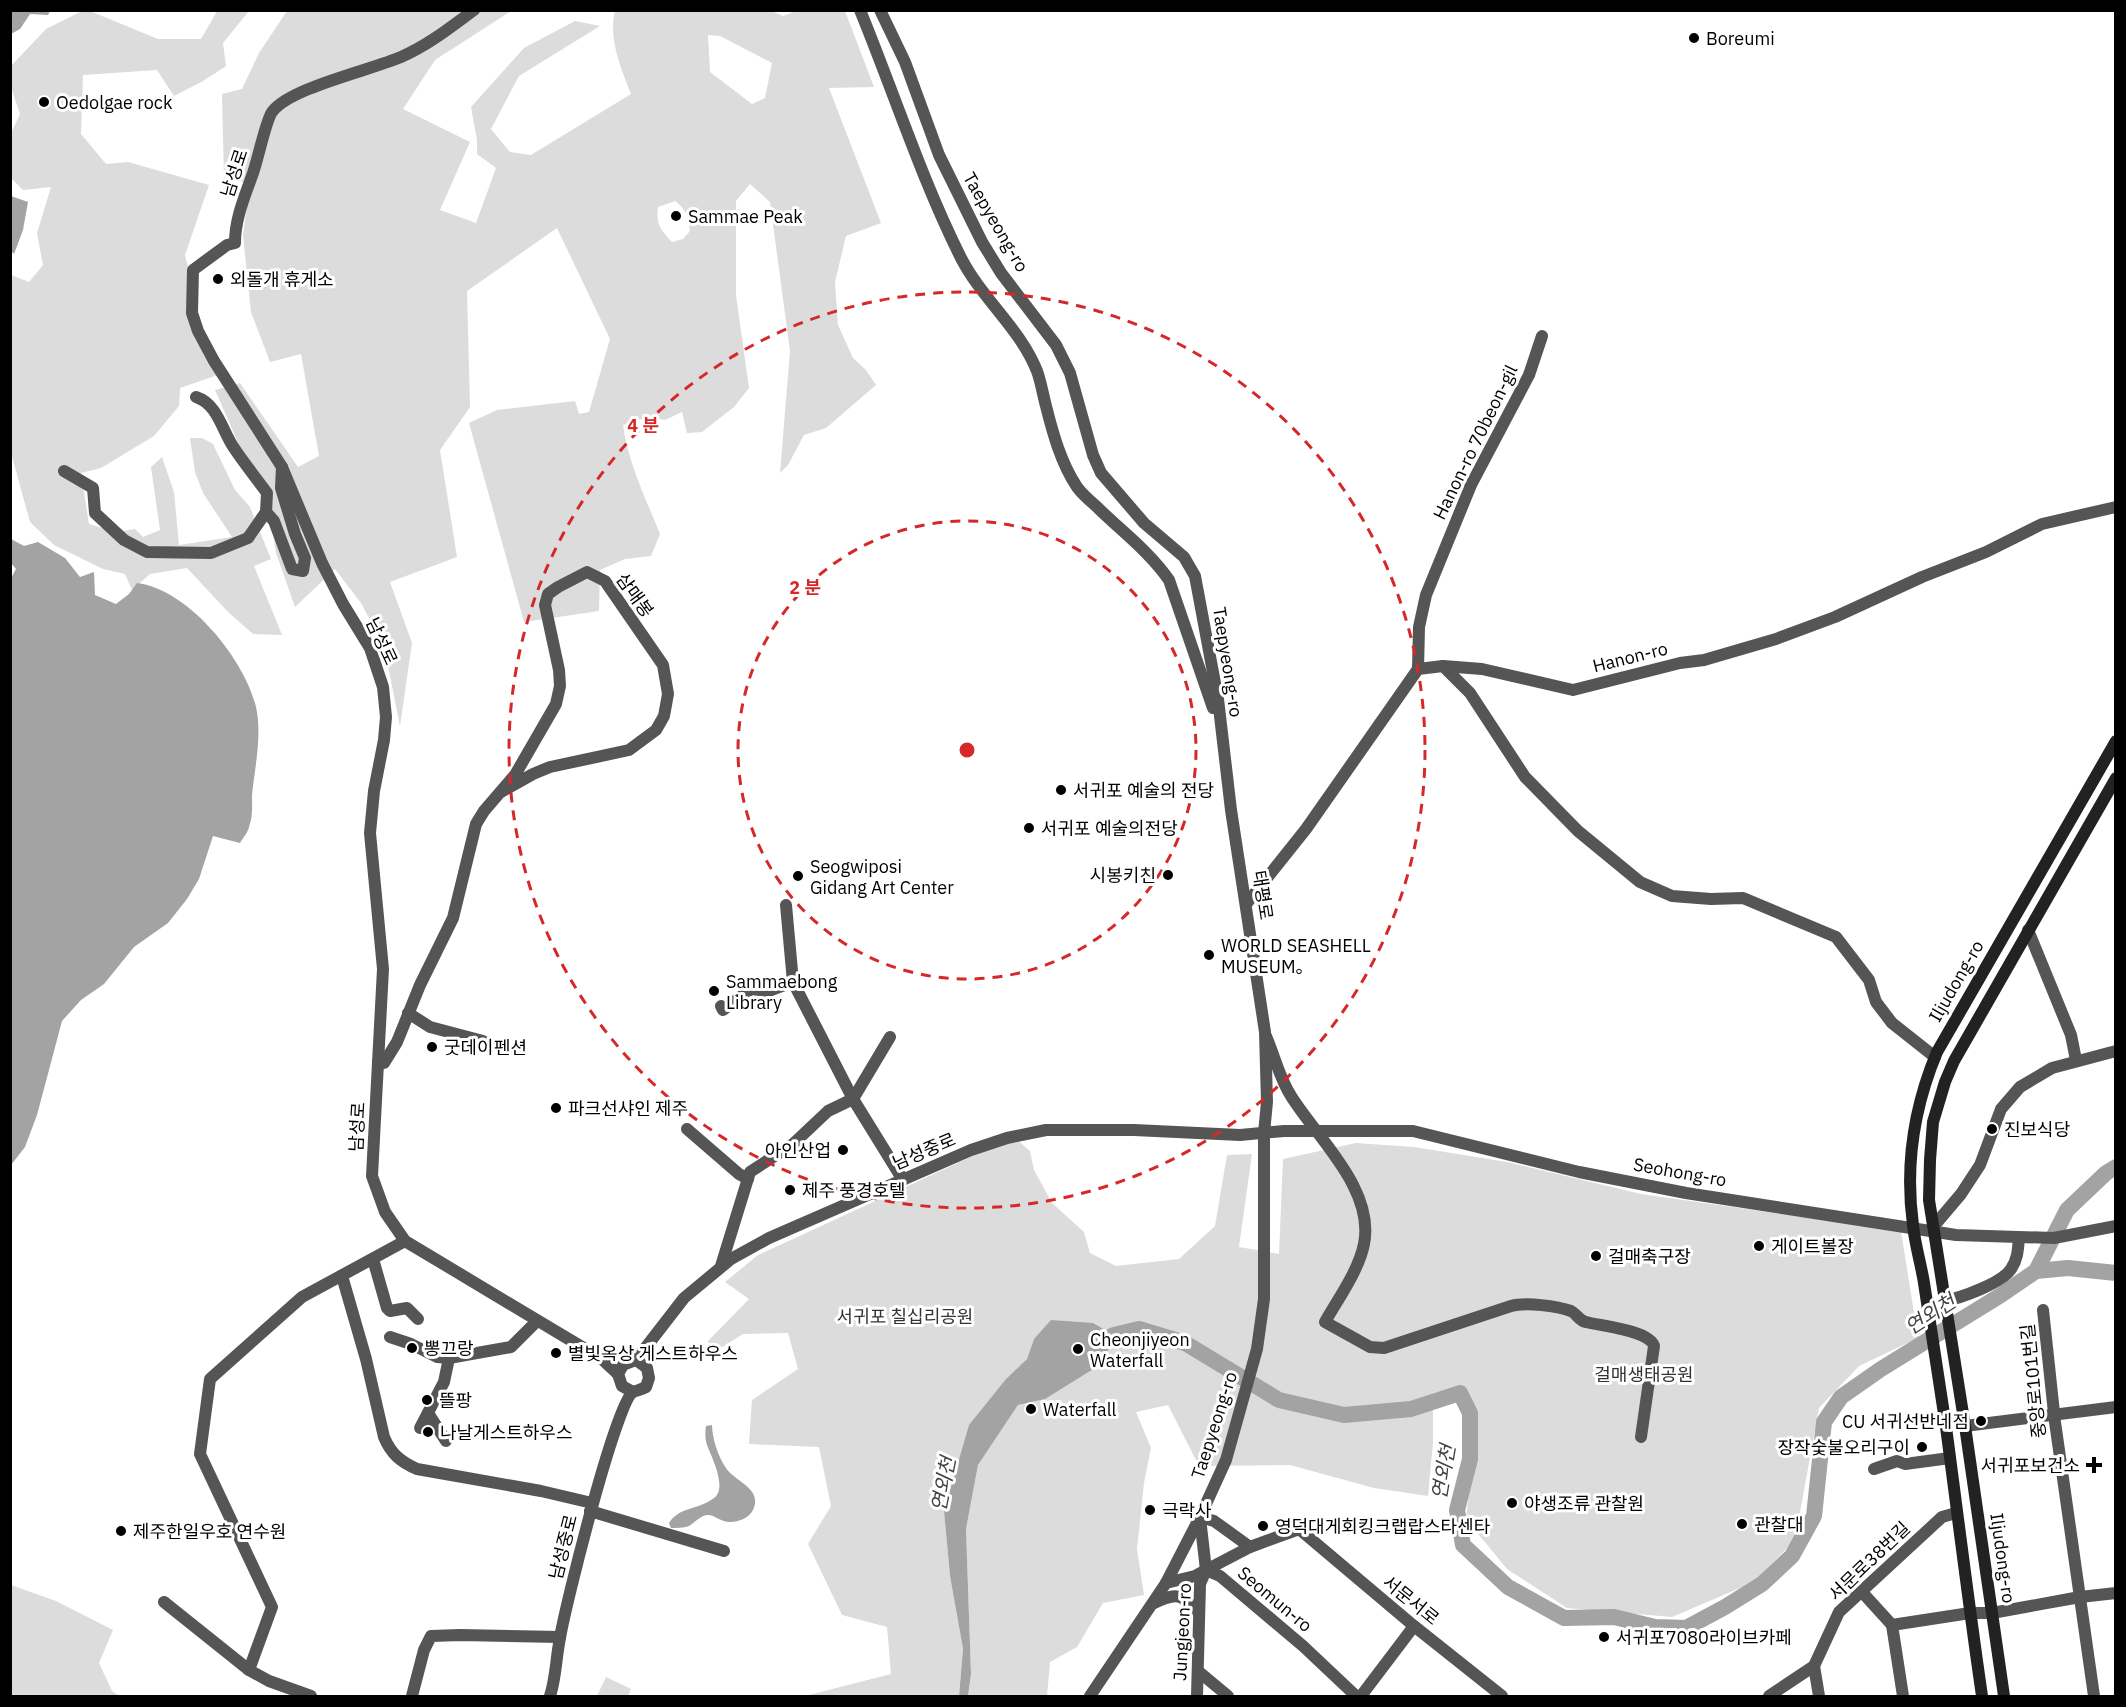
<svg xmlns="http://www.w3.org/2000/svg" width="2126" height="1707" viewBox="0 0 2126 1707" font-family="'IBM Plex Sans','Noto Sans KR',sans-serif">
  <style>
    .green { fill: #dcdcdc; fill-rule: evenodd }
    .water { fill: #a3a3a3 }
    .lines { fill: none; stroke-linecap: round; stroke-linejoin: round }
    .river { stroke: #a3a3a3; stroke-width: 16 }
    .minor { stroke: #555; stroke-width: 12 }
    .tertiary { stroke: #555; stroke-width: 12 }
    .secondary { stroke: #222; stroke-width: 12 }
    .ring { fill: none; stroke: #d62828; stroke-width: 3; stroke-dasharray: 10 8 }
    .poi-dot { fill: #000; stroke: #fff; stroke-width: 2 }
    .labels { text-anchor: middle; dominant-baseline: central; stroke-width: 6; stroke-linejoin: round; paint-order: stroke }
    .poi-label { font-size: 18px; fill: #000; stroke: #fff; text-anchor: start }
    .street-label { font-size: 18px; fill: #000; stroke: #fff }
    .park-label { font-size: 18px; fill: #333; stroke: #fff }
    .water-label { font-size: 20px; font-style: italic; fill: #444; stroke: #fff }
    .centre { fill: #d62828; stroke: #fff; stroke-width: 3 }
    .ring-label { font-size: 18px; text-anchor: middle; font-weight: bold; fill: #d62828; stroke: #fff; stroke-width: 6; stroke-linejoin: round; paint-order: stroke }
  </style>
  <rect width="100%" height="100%" fill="#fff"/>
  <g class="green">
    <path d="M692 10H769L783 16 796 11H845L874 87 829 88 881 223 846 236 835 282 838 325 853 358 866 370 876 385 826 428 804 435 788 465 780 473 790 351 770 202 750 184 736 201V295L749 388 734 407 702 432 687 433 682 412 665 420 648 417 623 425C628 463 646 499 660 534L651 556 625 559 600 570 599 611 524 622 469 423 497 410 575 401 579 414 589 412 610 339 557 228 467 291 470 407 440 450 457 557 390 582 412 643 400 726 384 646 361 603 335 569 295 607 276 553 267 497 240 447 215 390 240 383 298 467 319 456 301 354 270 362 251 312 243 235 250 183 224 179 222 94 242 89 259 53 287 11H511L435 60 403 109 470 142 440 210 476 223 496 168 477 154V140L471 107 524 48 575 21 600 26 519 76 491 129 510 152 531 155 631 94C621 68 608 39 615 11ZM708 35 720 36 772 63 765 98 752 104 710 72ZM675 201C687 210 688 217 690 231L683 239 672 242C660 229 656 225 658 207Z"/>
    <polygon points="82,11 90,11 158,39 201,39 217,11 249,11 223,43 226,66 203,81 174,96 157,70 83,75 81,134 106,164 128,162 209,185 185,255 192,283 191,328 218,375 180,388 179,406 154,436 101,468 81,473 89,524 116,532 135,529 143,537 160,530 151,467 162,457 174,492 179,545 232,537 203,493 195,472 190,438 202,438 213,444 235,490 250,507 271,559 254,566 282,635 253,634 228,612 187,568 150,574 132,590 125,574 103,569 54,545 30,522 11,453 11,275 29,282 43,265 37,233 51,187 23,190 11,178 11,133 20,114 11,87 10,67 46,29"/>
    <polygon points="1014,1137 1030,1151 1034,1170 1052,1203 1084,1232 1090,1253 1116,1266 1179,1259 1215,1226 1227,1155 1252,1154 1239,1247 1279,1254 1283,1159 1356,1143 1414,1147 1507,1162 1641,1194 1901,1231 1918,1338 1859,1366 1819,1408 1795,1540 1754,1582 1672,1617 1567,1608 1507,1569 1466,1519 1475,1435 1464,1389 1433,1393 1433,1442 1428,1496 1374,1488 1290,1465 1199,1466 1168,1405 1136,1412 1151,1448 1144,1483 1137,1549 1144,1595 1103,1603 1077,1647 1050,1662 1047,1696 968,1696 971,1674 966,1529 978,1465 1018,1405 1045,1399 1034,1339 1027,1359 1006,1379 944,1511 950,1576 963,1649 959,1696 805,1696 891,1674 887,1627 842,1615 808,1544 831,1506 819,1447 749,1444 752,1400 798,1369 788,1333 743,1334 711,1354 708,1341 749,1299 725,1282 758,1255"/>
    <polygon points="11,1585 56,1601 113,1630 99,1663 112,1691 119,1696 11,1696"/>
    <polygon points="606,1677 631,1689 628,1696 597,1696"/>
  </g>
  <g class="water">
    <polygon points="11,10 50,10 50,11 48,15 30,14 20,29 11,34"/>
    <polygon points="11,196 28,202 23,230 14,254 11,251"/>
    <path d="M11 539 24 546 38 542 65 558 80 577 94 572 95 595 116 604 129 594 137 583C187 589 242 656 255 703 263 731 255 766 252 795 252 804 253 817 249 827 248 832 243 838 240 843L213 836 199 879 187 899 168 923 134 947 104 984 81 1000 62 1021 37 1115 25 1147 11 1165 10 580 16 569 11 563Z"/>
    <polygon points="1051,1320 1093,1323 1114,1335 1103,1363 1045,1399 1018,1405 978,1465 966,1529 971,1674 968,1696 959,1696 963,1649 950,1576 944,1511 969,1425 1006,1379 1027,1359 1034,1339"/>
    <path d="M712 1425C712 1437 718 1457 726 1468 735 1482 763 1488 753 1510 749 1518 739 1522 730 1522 721 1522 716 1516 709 1515 702 1514 694 1523 689 1526 683 1528 677 1528 671 1528L669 1523C680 1506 699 1510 714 1498 728 1488 711 1456 707 1445 705 1439 705 1432 706 1426Z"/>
  </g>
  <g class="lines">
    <g class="river">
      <polyline points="2036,1271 2067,1210 2106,1173 2116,1167"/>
      <polyline points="1093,1345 1114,1335 1139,1329 1185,1343 1279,1400 1344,1415 1411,1409 1460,1393 1470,1413 1470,1459 1457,1510 1463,1545 1508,1587 1564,1618 1614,1617 1655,1627 1686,1628 1725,1607 1762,1584 1792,1556 1814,1516 1824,1422 1841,1397 1881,1369 2001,1295 2036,1271 2068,1268 2116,1273"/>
    </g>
    <g class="minor">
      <path d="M64 471 93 488 95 513 124 540 147 552 211 553 248 538 266 512 267 493C256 478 244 463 234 448 222 431 218 404 196 397"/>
      <polyline points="266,512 274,521 292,569 303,571 305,558 295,534 281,488 282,467"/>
      <polyline points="1443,666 1470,693 1525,777 1578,831 1640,882 1672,896 1711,899 1743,898 1836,937 1869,980 1876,1002 1892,1023 1935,1057"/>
      <polyline points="1418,669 1419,627 1426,595 1471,485 1529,375 1542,336"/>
      <polyline points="786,905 793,982 853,1099 903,1180"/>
      <polyline points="2028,930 2071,1035 2076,1060"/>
      <polyline points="721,1006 723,1010 751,989 769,991 793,982"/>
      <polyline points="408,1013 430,1027 483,1041"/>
      <path d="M1266 1036C1275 1057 1279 1077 1291 1096 1317 1138 1375 1189 1364 1244 1359 1270 1338 1299 1325 1322L1370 1347 1384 1348 1511 1306C1526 1302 1557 1306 1571 1311 1577 1314 1579 1321 1586 1322 1601 1326 1649 1330 1654 1346L1641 1437"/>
      <polyline points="378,1062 384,1063 397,1042 420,985 453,918 476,824 484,811 515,775 556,704 560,686 559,670 545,605 548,594 558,587 587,572 605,581 663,665 668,694 664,716 656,730 629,750 550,767 533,774 501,792"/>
      <polyline points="687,1129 739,1174 748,1179"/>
      <polyline points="1933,1227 1961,1194 1980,1165 2001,1109 2020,1087 2052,1068 2116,1051"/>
      <polyline points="373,1259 387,1308 390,1311 407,1308 418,1319"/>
      <polyline points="721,1266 750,1172 793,1144 828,1111 853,1099 890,1037"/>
      <path d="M342 1276 366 1359 384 1437C391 1454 401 1462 417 1469L541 1491 592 1503"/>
      <path d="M1944 1301C1961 1298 2002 1283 2011 1269 2018 1259 2018 1249 2019 1237"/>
      <polyline points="2043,1310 2055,1422 2094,1696"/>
      <polyline points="390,1337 411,1344 437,1357 449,1358 511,1347 537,1321"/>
      <polyline points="428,1413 446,1441"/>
      <polyline points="1965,1426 2116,1407"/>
      <polyline points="420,1428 444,1382 449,1358"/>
      <polyline points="1874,1469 1897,1461 1905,1464 1950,1458"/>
      <polyline points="590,1511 724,1551"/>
      <polyline points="1200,1517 1214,1521 1250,1547"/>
      <polyline points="1206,1570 1250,1547 1299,1529 1414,1626 1502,1696"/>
      <polyline points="1862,1592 1892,1625"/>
      <polyline points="164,1602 249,1670"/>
      <polyline points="1814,1666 1819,1696"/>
      <polyline points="1198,1671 1228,1696"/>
      <polyline points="311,1696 269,1681 249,1670 272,1607 200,1454 210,1379 302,1297 405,1241"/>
      <polyline points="412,1696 424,1650 431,1636 460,1635 560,1637"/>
      <polyline points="1361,1696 1414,1626"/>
      <polyline points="1769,1696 1814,1666 1839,1612 1942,1517 1956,1513"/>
      <polyline points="1903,1696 1892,1625 1970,1613 1992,1613 2080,1597 2116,1593"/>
    </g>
    <g class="tertiary">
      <path d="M474 10C451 27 427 46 401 57 371 70 289 88 272 112 266 120 258 159 253 173 245 196 235 218 235 243L227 245 193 270 192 313 198 331 214 361 282 467 322 563 343 604 370 648 383 687 386 717 384 740 374 791 370 833 383 969 372 1176 385 1212 405 1241 602 1359 618 1374"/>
      <path d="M860 10C894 93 921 178 961 258 982 299 1020 328 1037 371 1041 382 1043 395 1046 406 1053 434 1061 463 1077 487 1082 494 1089 500 1096 506 1120 530 1149 551 1169 580L1213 708"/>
      <polyline points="880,10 905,62 939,155 982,242 1001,273 1056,345 1070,373 1093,455 1101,473 1144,523 1184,557 1195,576 1218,699 1231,810 1265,1032 1267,1102 1264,1133 1264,1299 1257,1349 1226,1460 1200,1517 1166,1583 1090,1696"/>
      <polyline points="1247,903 1306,829 1418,669 1443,666 1482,669 1573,690 1680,663 1704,660 1776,639 1835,617 1922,577 1986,552 2042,524 2116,507"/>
      <polyline points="636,1360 684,1298 731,1259 769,1238 971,1150 1007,1138 1046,1130 1134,1130 1240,1135 1284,1131 1413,1131 1579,1172 1686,1193 1956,1235 2054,1238 2116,1226"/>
      <polyline points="633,1392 622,1386 618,1374 623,1365 636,1360"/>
      <polyline points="1200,1518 1206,1570 1220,1576 1303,1646 1356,1696"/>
      <polyline points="1166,1583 1195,1576 1206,1570"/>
      <path d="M1154 1603C1178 1592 1181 1594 1199 1613"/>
      <path d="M550 1696C556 1678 556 1657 560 1638 565 1607 616 1402 633 1392 637 1390 641 1390 646 1387L649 1378 647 1368 636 1360"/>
      <polyline points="1197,1696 1200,1584 1206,1570"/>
    </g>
    <g class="secondary">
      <path d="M1982 1696C1969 1607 1958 1517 1946 1427 1939 1379 1931 1331 1924 1283 1921 1264 1915 1245 1913 1225 1905 1166 1914 1107 1937 1052L2116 741"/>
      <polyline points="2004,1696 1965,1426 1929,1200 1930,1160 1933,1122 1945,1082 1954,1061 2116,778"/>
    </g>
  </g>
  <g class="ring">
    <circle cx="967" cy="750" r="229"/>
    <circle cx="967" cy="750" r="458"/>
  </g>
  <g class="poi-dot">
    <circle cx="1694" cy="38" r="6"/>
    <circle cx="44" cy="102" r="6"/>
    <circle cx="676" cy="216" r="6"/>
    <circle cx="218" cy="279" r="6"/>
    <circle cx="1061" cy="790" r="6"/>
    <circle cx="1029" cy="828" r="6"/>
    <circle cx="1168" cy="875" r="6"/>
    <circle cx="798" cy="876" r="6"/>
    <circle cx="1209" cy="955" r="6"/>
    <circle cx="714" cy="991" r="6"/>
    <circle cx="432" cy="1047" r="6"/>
    <circle cx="556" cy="1108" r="6"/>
    <circle cx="1992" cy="1129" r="6"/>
    <circle cx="843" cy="1150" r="6"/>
    <circle cx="790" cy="1190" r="6"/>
    <circle cx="1759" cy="1246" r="6"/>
    <circle cx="1596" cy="1256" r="6"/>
    <circle cx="412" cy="1348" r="6"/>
    <circle cx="1078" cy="1349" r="6"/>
    <circle cx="556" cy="1353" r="6"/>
    <circle cx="427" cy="1400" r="6"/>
    <circle cx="1031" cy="1409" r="6"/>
    <circle cx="1981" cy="1421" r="6"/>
    <circle cx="428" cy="1432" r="6"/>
    <circle cx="1922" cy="1447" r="6"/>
    <path d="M2091 1456h6v6h6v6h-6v6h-6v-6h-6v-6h6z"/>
    <circle cx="1512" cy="1503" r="6"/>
    <circle cx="1150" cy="1510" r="6"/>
    <circle cx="1742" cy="1524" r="6"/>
    <circle cx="1263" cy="1526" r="6"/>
    <circle cx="121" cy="1531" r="6"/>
    <circle cx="1604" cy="1637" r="6"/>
  </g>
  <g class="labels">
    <g class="poi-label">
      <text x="1706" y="38">Boreumi</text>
      <text x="56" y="102">Oedolgae rock</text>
      <text x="688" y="216">Sammae Peak</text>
      <text x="230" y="279">외돌개 휴게소</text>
      <text x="1073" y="790">서귀포 예술의 전당</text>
      <text x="1041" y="828">서귀포 예술의전당</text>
      <text x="810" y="866">Seogwiposi<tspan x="810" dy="21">Gidang Art Center</tspan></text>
      <text x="1156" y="875" text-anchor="end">시봉키친</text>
      <text x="1221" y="945">WORLD SEASHELL<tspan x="1221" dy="21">MUSEUM。</tspan></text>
      <text x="726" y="981">Sammaebong<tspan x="726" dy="21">Library</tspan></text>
      <text x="444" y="1047">굿데이펜션</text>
      <text x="568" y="1108">파크선샤인 제주</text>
      <text x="2004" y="1129">진보식당</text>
      <text x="831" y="1150" text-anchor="end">아인산업</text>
      <text x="802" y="1190">제주 풍경호텔</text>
      <text x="1771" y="1246">게이트볼장</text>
      <text x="1608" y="1256">걸매축구장</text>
      <text x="1090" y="1339">Cheonjiyeon<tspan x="1090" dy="21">Waterfall</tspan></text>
      <text x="424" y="1348">뽕끄랑</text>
      <text x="568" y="1353">별빛옥상 게스트하우스</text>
      <text x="439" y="1400">뜰팡</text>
      <text x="1043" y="1409">Waterfall</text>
      <text x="1969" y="1421" text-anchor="end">CU 서귀선반네점</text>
      <text x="440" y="1432">나날게스트하우스</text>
      <text x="1910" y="1447" text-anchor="end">장작숯불오리구이</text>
      <text x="2080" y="1465" text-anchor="end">서귀포보건소</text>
      <text x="1524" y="1503">야생조류 관찰원</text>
      <text x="1162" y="1510">극락사</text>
      <text x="1754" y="1524">관찰대</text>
      <text x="1275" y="1526">영덕대게회킹크랩랍스타센타</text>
      <text x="133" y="1531">제주한일우호 연수원</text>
      <text x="1616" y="1637">서귀포7080라이브카페</text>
    </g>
    <g class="street-label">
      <text transform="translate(234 173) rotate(-72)">남성로</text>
      <text transform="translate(996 222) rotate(60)">Taepyeong-ro</text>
      <text transform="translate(1475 442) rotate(-64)">Hanon-ro 70beon-gil</text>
      <text transform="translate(635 595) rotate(54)">삼매봉</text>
      <text transform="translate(382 641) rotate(65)">남성로</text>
      <text transform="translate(1630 657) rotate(-14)">Hanon-ro</text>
      <text transform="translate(1228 662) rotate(81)">Taepyeong-ro</text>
      <text transform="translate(1263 895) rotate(81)">태평로</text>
      <text transform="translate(1956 981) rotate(-60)">Iljudong-ro</text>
      <text transform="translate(357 1127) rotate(-87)">남성로</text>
      <text transform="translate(924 1151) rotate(-23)">남성중로</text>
      <text transform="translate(1680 1172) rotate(10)">Seohong-ro</text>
      <text transform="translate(2033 1381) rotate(-96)">중앙로101번길</text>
      <text transform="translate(1214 1425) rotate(-72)">Taepyeong-ro</text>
      <text transform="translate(563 1547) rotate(-76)">남성중로</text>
      <text transform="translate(2003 1558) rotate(82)">Iljudong-ro</text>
      <text transform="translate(1869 1561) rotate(-44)">서문로38번길</text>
      <text transform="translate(1275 1599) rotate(40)">Seomun-ro</text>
      <text transform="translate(1411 1600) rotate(39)">서문서로</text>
      <text transform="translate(1182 1632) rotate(-87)">Jungjeon-ro</text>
    </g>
    <g class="park-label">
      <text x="905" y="1316">서귀포 칠십리공원</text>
      <text x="1644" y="1374">걸매생태공원</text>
    </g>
    <g class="water-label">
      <text transform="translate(1930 1314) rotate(-33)">연외천</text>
      <text transform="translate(1443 1472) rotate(-80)">연외천</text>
      <text transform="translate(943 1484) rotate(-79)">연외천</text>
    </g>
  </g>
  <circle cx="967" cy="750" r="9" class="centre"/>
  <g class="ring-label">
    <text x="643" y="432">4 분</text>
    <text x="805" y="594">2 분</text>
  </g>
  <rect width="2126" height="1707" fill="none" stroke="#000000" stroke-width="24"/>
</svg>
